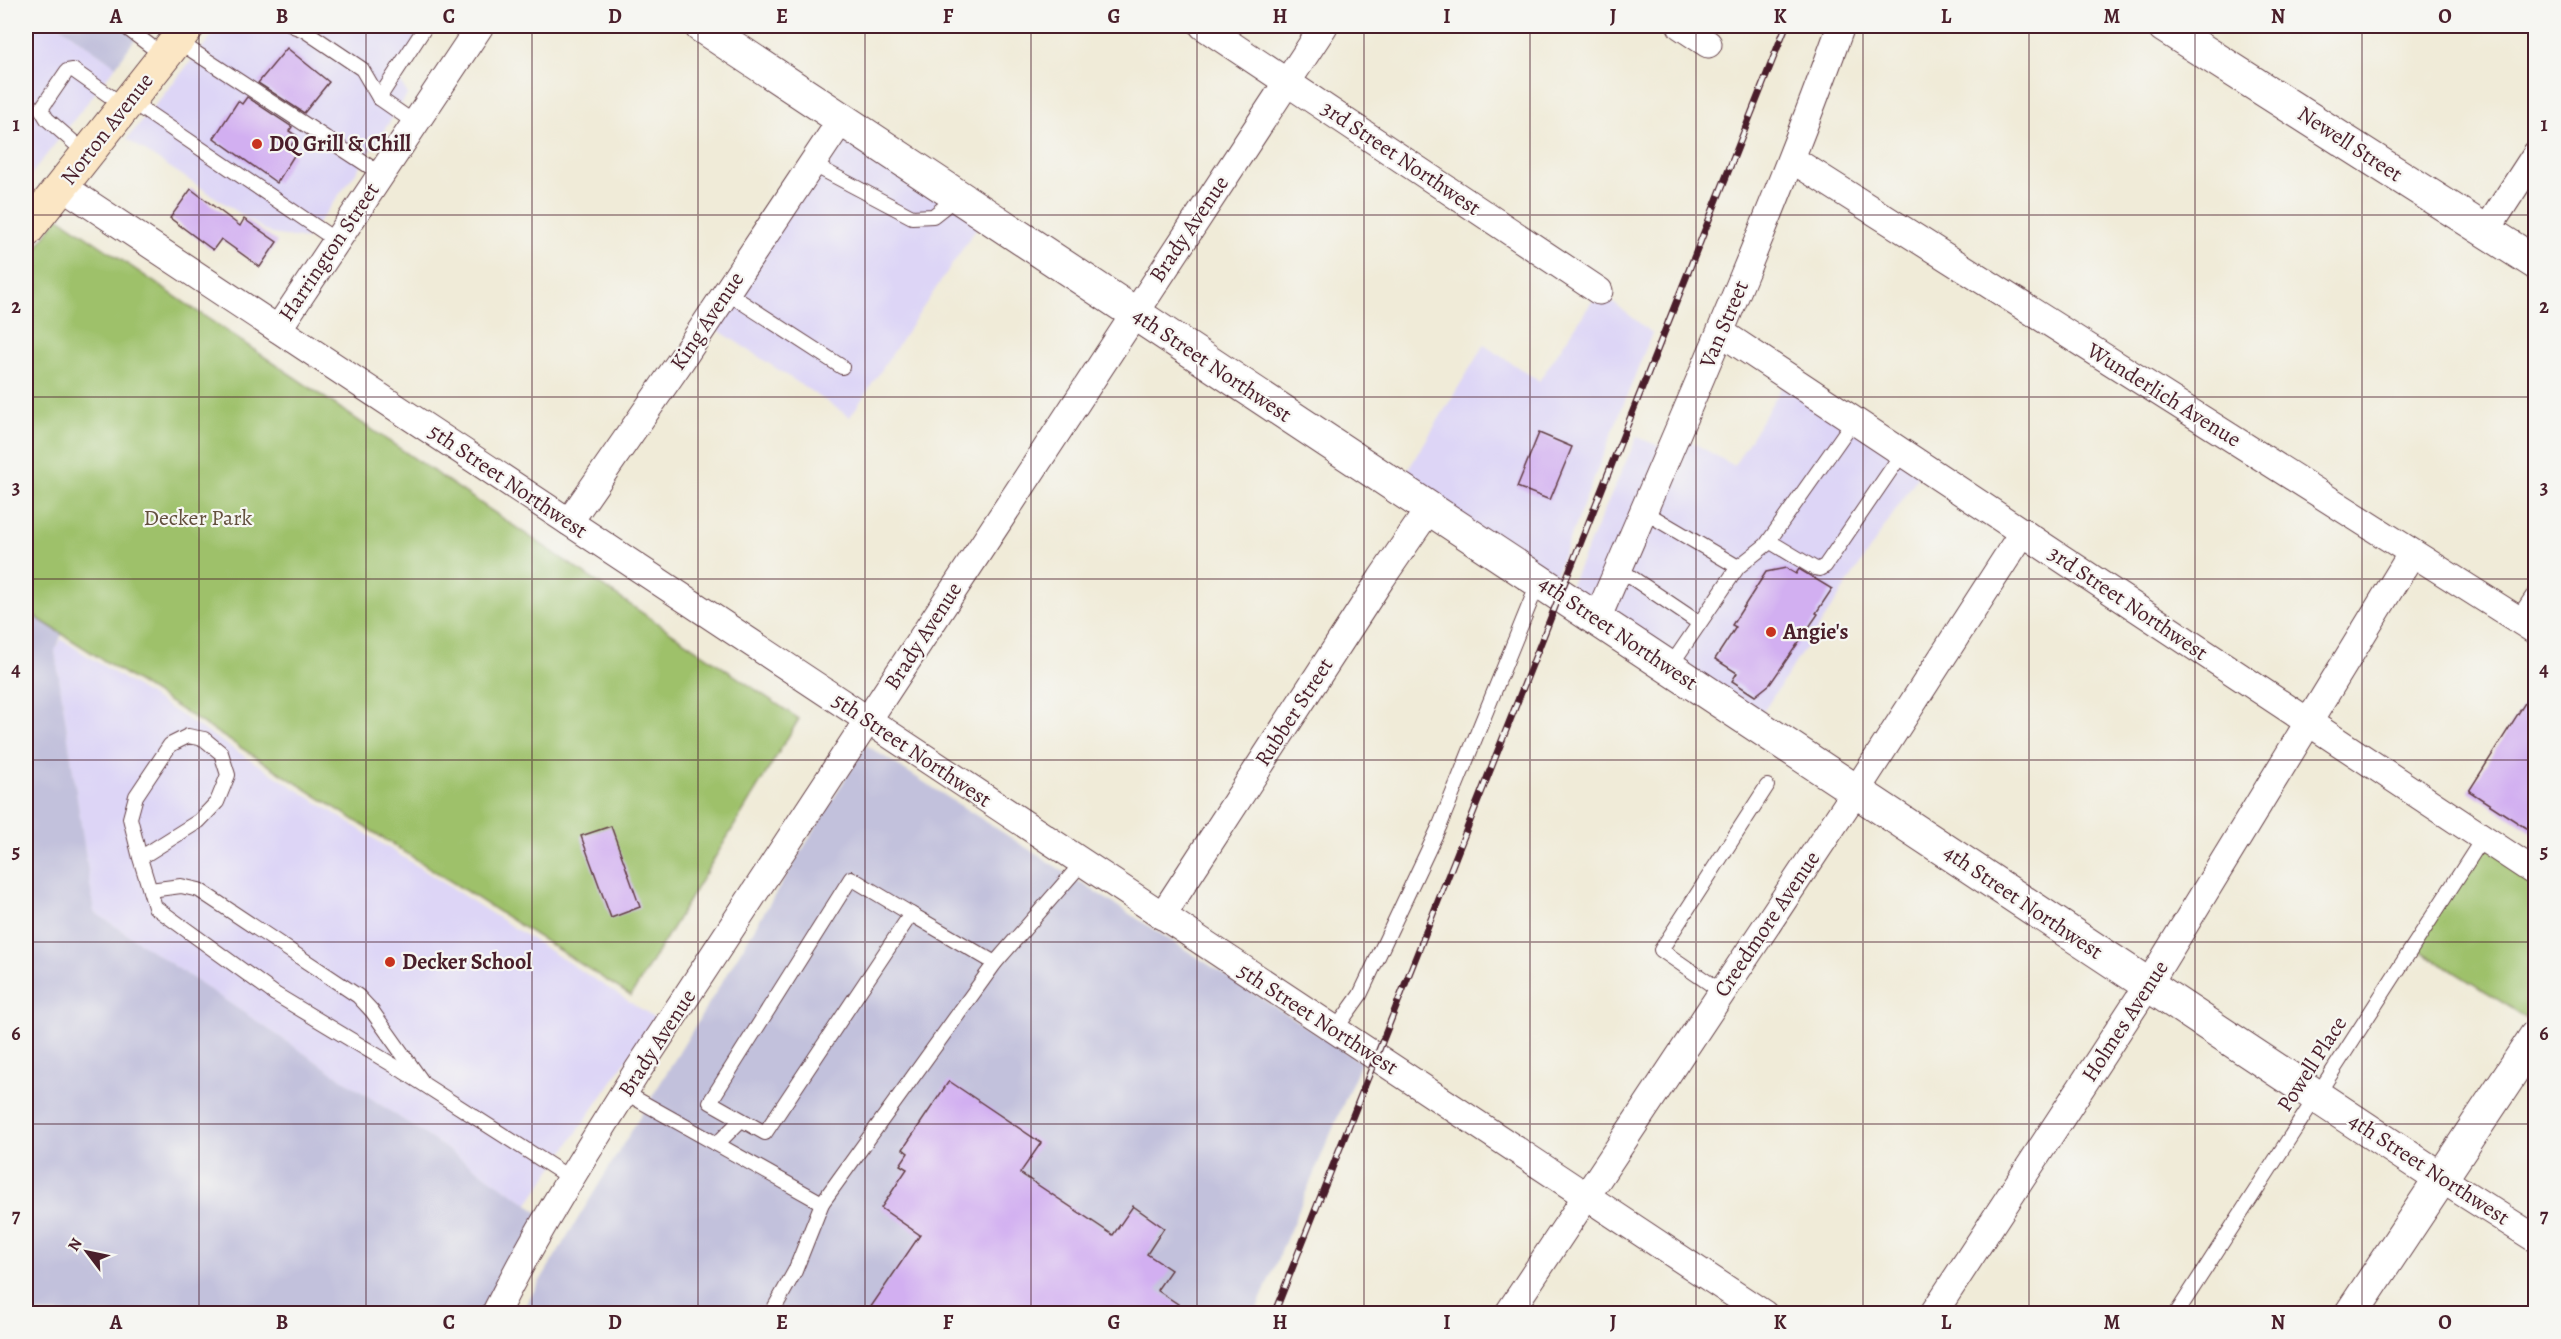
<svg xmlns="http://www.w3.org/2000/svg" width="2561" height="1339" viewBox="0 0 2561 1339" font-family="Alegreya,serif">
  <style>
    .built { fill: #ddd5f6 }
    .industrial { fill: #c2c1dc }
    .green { fill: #9ec16b; stroke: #74704b; stroke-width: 1.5 }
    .building { fill: #d2aff1 }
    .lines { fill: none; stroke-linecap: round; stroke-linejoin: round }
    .service-casing { stroke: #633e45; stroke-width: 16 }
    .minor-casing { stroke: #633e45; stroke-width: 29 }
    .tertiary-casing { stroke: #633e45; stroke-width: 35 }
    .secondary-casing { stroke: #633e45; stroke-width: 35 }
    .service { stroke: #fff; stroke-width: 14 }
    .minor { stroke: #fff; stroke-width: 27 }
    .tertiary { stroke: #fff; stroke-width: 33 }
    .secondary { stroke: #fbe6c4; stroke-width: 33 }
    .rail-casing { stroke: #4a1f2b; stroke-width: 7 }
    .rail { stroke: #f6f6f2; stroke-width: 4.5; stroke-dasharray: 14; stroke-linecap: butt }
    .grid { fill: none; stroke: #4a1f2b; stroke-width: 1.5; stroke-opacity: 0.55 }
    .poi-dot { fill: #c8321e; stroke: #f6f6f2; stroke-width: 2 }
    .labels { text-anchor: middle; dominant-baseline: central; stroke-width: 4.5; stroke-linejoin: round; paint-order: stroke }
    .street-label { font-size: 22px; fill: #4a1f2b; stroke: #f6f6f2 }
    .poi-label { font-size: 22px; font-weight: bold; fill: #4a1f2b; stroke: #f6f6f2; text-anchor: start }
    .park-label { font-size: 22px; fill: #63503e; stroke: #f6f6f2 }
    .neatline { fill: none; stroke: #4a1f2b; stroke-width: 2 }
    .grid-label { font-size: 20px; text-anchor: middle; font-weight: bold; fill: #4a1f2b }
  </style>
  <rect width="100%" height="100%" fill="#f6f6f2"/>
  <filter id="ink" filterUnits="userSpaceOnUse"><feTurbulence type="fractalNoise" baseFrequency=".0167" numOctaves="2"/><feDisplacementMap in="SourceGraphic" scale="12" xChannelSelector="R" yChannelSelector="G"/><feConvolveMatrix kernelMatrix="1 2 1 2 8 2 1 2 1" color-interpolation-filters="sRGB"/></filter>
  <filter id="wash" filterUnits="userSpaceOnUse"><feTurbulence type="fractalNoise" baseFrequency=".008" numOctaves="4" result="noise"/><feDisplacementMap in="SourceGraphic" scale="24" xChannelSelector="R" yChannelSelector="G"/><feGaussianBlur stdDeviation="1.35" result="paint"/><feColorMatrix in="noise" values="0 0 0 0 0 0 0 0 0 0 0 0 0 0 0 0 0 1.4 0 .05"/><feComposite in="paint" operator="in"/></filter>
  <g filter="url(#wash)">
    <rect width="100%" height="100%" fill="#f0ebd8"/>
    <g class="built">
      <polygon points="26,26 60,26 116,66 26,181"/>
      <polygon points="220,26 437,26 399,80 408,94 357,171 306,239 271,234 127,139"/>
      <polygon points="842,119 985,215 850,417 706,322"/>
      <polygon points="1599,291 1652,333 1550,588 1397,488 1484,345 1539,381"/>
      <polygon points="1788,377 1924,467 1755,724 1565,598 1637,437 1669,450 1676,433 1734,466"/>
      <polygon points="61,639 655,1018 528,1204 94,912 55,650"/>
    </g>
    <g class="industrial">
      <polygon points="60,26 144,26 116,66"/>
      <polygon points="26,611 62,634 55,651 94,912 528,1204 546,1220 495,1313 26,1313"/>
      <polygon points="866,745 1361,1062 1255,1313 520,1314"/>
    </g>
    <g class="green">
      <polygon points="58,217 799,719 631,996 26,611 26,264"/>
      <polygon points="2483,838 2535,873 2535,1023 2413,946"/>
    </g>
    <g id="blocks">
      <g class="building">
        <polygon points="287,48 329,82 304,113 258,83"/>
        <polygon points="247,97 292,127 289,131 297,136 289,149 295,154 277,183 214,138 238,101 242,104"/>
        <polygon points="191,189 240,226 244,219 277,242 260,267 221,239 213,250 170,218"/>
        <polygon points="1539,433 1572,447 1550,500 1517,487"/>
        <polygon points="1786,568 1796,574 1799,569 1832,589 1816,613 1818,614 1770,684 1755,696 1732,681 1737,673 1715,659 1736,627 1732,625 1766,572"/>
        <polygon points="2535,687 2535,834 2469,791"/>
        <polygon points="611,826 640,907 611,918 581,836"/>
        <polygon points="949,1081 1041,1143 1020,1173 1113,1235 1133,1206 1164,1228 1147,1254 1171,1270 1157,1290 1193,1314 866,1314 920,1235 881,1208 907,1169 900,1165 908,1153 903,1149"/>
      </g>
    </g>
  </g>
  <g filter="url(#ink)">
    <use href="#blocks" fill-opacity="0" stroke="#633e45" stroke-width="1.5"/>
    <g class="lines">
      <g class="service-casing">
        <g id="service">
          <polyline points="124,26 164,56"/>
          <polyline points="293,26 304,30 362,69 379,98 415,123"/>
          <polyline points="176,40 381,174"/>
          <polyline points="379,98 426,26"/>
          <polyline points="129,100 337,241"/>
          <polyline points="87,154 47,119 41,109 67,71 73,70 124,106"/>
          <polyline points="812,164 912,217 933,216 947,205 954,194"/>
          <polyline points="726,292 842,367"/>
          <polyline points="1643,511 1738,567"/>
          <polyline points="1769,541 1814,568 1819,569 1825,566 1903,452"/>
          <polyline points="1619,569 1699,623"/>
          <polyline points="2517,619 2536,591"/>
          <polyline points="1669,668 1738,567 1766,545 1854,420"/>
          <polyline points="140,858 199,821 217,802 228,775 221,753 204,739 188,736 170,745 136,796 130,818 140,858 155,907 275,994 403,1071 570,1178"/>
          <polygon points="851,878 911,914 765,1133 710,1102"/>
          <polyline points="150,890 181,886 199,890 358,996 372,1011 421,1080"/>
          <polyline points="911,914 995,963"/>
          <polyline points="1722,992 1661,950 1767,786"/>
          <polyline points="1335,1030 1360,995 1440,825 1539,581"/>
          <polyline points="624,1092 822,1203"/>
          <polyline points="717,1144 741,1120"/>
          <polyline points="771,1314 795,1271 822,1203 995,963 1082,863"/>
          <polyline points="2176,1314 2483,838"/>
        </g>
      </g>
      <g class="minor-casing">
        <g id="minor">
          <polyline points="1203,26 1599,291"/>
          <polyline points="1681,26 1708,44"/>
          <polyline points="1793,160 2536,631"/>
          <polyline points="62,186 1764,1314"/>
          <polyline points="2486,231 2536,154"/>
          <polyline points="278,329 480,26"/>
          <polyline points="1722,333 2536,873"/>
          <polyline points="569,522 680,362 842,119"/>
          <path d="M1597 619C1682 421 1768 228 1841 26"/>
          <polyline points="1162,916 1381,579 1429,509"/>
          <polyline points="2440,1178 2536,1239"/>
          <path d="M495 1314C537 1229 588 1150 638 1070L1324 26"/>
          <polyline points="1508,1314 1856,791 2023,532"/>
          <polyline points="1933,1314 2148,985 2412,553"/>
        </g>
      </g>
      <g class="tertiary-casing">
        <g id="tertiary">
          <polyline points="701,26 2440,1178"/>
          <polyline points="2164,26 2536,263"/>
          <polyline points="2351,1314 2536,1036"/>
        </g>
      </g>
      <g class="secondary-casing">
        <polyline id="secondary" points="26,231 188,26"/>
      </g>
      <use href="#service" class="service"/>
      <use href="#minor" class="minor"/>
      <use href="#tertiary" class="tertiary"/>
      <use href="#secondary" class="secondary"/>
      <g class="rail-casing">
        <polyline id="rail" points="1274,1314 1786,26"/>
      </g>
      <use href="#rail" class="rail"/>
    </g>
  </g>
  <path class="grid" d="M199 26V1314M366 26V1314M532 26V1314M698 26V1314M865 26V1314M1031 26V1314M1197 26V1314M1364 26V1314M1530 26V1314M1696 26V1314M1863 26V1314M2029 26V1314M2195 26V1314M2362 26V1314M26 215H2536M26 397H2536M26 579H2536M26 760H2536M26 942H2536M26 1124H2536"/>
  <g class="poi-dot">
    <circle cx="257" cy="144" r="6"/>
    <circle cx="1771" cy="632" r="6"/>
    <circle cx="390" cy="962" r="6"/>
  </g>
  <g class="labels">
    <g class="street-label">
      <text transform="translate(107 129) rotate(-52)">Norton Avenue</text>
      <text transform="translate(2350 144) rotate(33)">Newell Street</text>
      <text transform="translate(1401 158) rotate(34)">3rd Street Northwest</text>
      <text transform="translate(1189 229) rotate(-56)">Brady Avenue</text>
      <text transform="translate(329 252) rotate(-56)">Harrington Street</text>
      <text transform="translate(707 321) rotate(-56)">King Avenue</text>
      <text transform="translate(1724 324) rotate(-67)">Van Street</text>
      <text transform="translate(1212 365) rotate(34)">4th Street Northwest</text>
      <text transform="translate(2164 395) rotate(32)">Wunderlich Avenue</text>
      <text transform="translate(508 481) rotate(34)">5th Street Northwest</text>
      <text transform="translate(2128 603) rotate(34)">3rd Street Northwest</text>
      <text transform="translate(1618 633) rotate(34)">4th Street Northwest</text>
      <text transform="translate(923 636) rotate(-57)">Brady Avenue</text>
      <text transform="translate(1294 712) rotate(-57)">Rubber Street</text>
      <text transform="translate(912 750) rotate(34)">5th Street Northwest</text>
      <text transform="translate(2023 902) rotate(34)">4th Street Northwest</text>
      <text transform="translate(1767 924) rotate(-56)">Creedmore Avenue</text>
      <text transform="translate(1318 1019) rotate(33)">5th Street Northwest</text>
      <text transform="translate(2125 1021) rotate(-57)">Holmes Avenue</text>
      <text transform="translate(657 1043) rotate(-57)">Brady Avenue</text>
      <text transform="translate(2312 1064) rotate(-57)">Powell Place</text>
      <text transform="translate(2429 1169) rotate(33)">4th Street Northwest</text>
    </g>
    <g class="poi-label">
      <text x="269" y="144">DQ Grill &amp; Chill</text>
      <text x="1783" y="632">Angie's</text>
      <text x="402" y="962">Decker School</text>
    </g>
    <g class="park-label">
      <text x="198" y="518">Decker Park</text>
    </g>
  </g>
  <rect width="2561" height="1339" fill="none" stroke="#f6f6f2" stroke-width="66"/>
  <g transform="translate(87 1252) rotate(302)" stroke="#f6f6f2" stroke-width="4.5" paint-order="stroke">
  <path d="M0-4.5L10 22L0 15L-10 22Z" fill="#4a1f2b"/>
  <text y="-9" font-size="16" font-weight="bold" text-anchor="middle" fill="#4a1f2b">N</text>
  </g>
  <rect x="33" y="33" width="2495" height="1273" class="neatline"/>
  <g class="grid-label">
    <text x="116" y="23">A</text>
    <text x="282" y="23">B</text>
    <text x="449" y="23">C</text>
    <text x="615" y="23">D</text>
    <text x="782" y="23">E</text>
    <text x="948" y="23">F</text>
    <text x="1114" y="23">G</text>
    <text x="1280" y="23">H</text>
    <text x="1447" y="23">I</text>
    <text x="1613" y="23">J</text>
    <text x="1780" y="23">K</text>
    <text x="1946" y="23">L</text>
    <text x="2112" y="23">M</text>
    <text x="2278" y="23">N</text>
    <text x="2445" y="23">O</text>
    <text x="16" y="131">1</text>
    <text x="2544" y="131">1</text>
    <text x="16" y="313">2</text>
    <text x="2544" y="313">2</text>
    <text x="16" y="494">3</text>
    <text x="2544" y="494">3</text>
    <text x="16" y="676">4</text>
    <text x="2544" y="676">4</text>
    <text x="16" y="858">5</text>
    <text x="2544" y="858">5</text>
    <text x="16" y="1040">6</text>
    <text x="2544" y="1040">6</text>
    <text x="16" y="1222">7</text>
    <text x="2544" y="1222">7</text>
    <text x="116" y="1329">A</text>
    <text x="282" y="1329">B</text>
    <text x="449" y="1329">C</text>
    <text x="615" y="1329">D</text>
    <text x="782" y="1329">E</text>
    <text x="948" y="1329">F</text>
    <text x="1114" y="1329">G</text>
    <text x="1280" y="1329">H</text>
    <text x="1447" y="1329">I</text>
    <text x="1613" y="1329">J</text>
    <text x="1780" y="1329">K</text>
    <text x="1946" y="1329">L</text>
    <text x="2112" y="1329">M</text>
    <text x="2278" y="1329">N</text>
    <text x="2445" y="1329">O</text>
  </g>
</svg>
